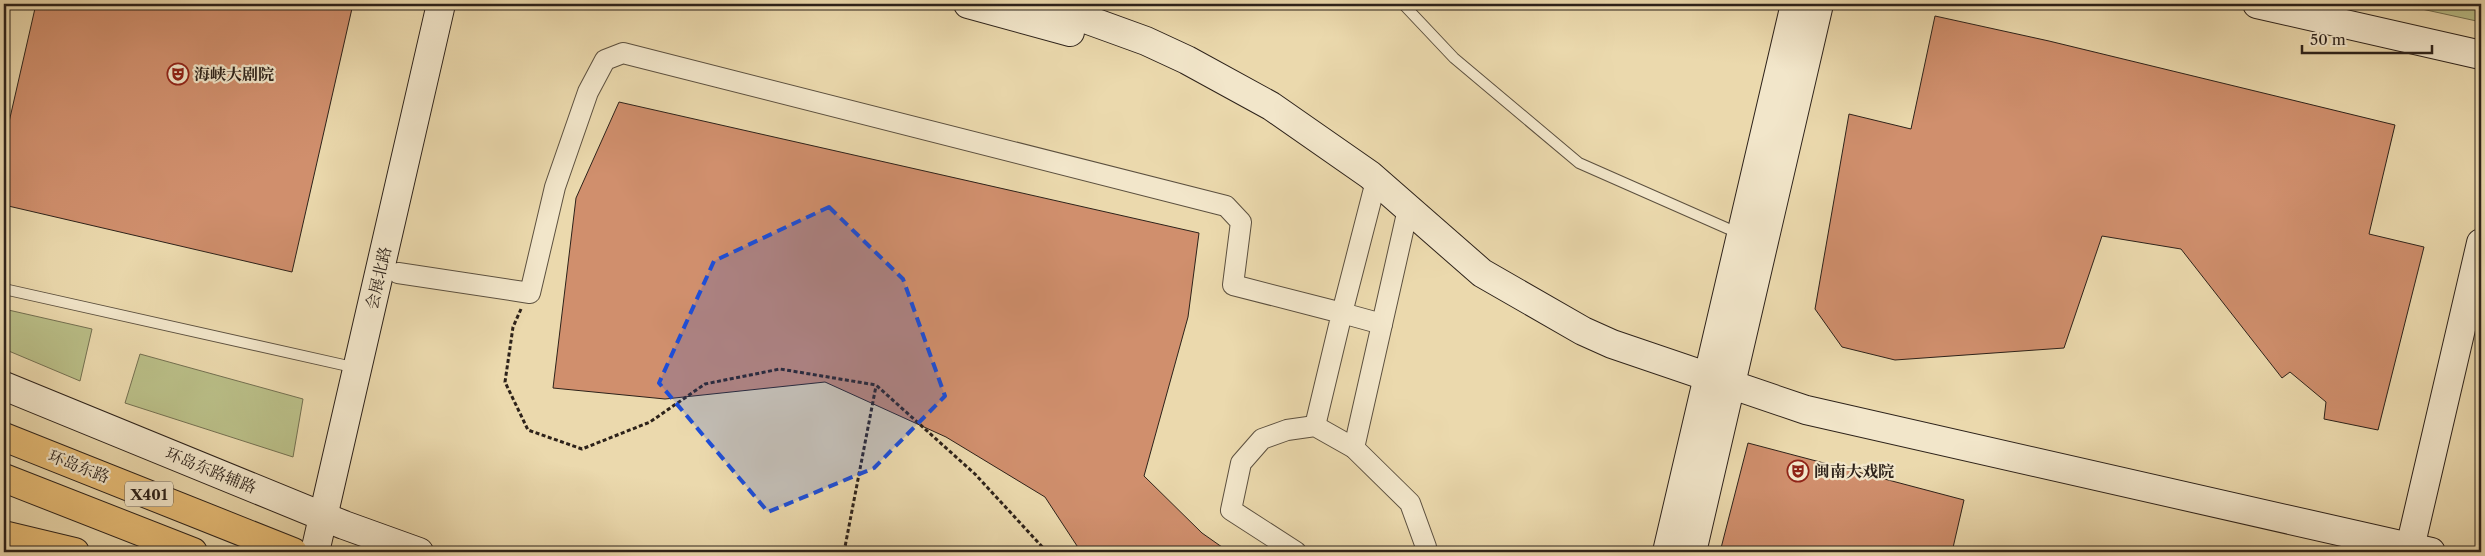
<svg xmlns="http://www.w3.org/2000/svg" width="2485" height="556" viewBox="0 0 2485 556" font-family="'Libre Caslon Text','Noto Serif SC',serif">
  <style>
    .green { fill: #babf88; stroke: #747051 }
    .building { fill: #d08f6d; stroke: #2d221a }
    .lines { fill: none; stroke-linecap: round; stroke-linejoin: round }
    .lane-casing { stroke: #5c503f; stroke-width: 12 }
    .street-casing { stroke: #5c503f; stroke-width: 22 }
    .secondary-casing { stroke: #2d221a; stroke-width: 30 }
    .primary-casing { stroke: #2d221a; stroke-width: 30 }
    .path { stroke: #2d221a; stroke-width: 3; stroke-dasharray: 4 2.5; stroke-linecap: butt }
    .lane { stroke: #f2e6ca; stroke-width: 10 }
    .street { stroke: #f2e6ca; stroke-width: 20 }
    .secondary { stroke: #f2e6ca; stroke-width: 28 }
    .primary { stroke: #e6bc76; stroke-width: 28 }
    .marked { fill: #1d4ed8; fill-opacity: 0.2; stroke: #1d4ed8; stroke-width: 4; stroke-dasharray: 10 6; stroke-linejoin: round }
    .labels { text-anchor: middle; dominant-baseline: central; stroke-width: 4.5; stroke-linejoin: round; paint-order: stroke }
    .shield { fill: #f2e6ca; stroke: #685d4f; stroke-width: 1 }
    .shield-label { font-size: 15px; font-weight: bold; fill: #2d221a }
    .poi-label { font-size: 16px; font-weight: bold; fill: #2d221a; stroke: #f2e6ca; text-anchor: start }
    .street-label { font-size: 16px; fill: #2d221a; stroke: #f2e6ca }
  </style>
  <rect width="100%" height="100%" fill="#ebd9ad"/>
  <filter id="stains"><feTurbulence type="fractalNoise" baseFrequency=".004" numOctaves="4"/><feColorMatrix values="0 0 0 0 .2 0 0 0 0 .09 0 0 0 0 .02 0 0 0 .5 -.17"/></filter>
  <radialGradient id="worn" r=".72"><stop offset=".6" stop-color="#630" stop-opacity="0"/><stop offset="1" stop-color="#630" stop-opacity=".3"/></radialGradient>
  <g class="green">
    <polygon points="2399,4 2481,4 2481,22"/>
    <polygon points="4,309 92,329 80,381 4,349"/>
    <polygon points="140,354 303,399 293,457 125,403"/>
  </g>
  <g class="building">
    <polygon points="36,4 353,4 292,272 4,205 4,144"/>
    <polygon points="1935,16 2049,41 2395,125 2369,234 2424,247 2378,430 2324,419 2326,402 2290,372 2282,378 2181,249 2102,236 2064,348 1895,360 1842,347 1815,309 1849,114 1911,129"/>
    <polygon points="619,102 1199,233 1188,317 1144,476 1202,533 1229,552 1081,552 1045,497 946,437 825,382 665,399 553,388 576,198"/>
    <polygon points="1748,443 1964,500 1952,552 1720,552"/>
  </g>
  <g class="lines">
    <g class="lane-casing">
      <g id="lane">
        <polyline points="1403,4 1454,58 1579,163 1740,234"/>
        <polyline points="4,289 357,368"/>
      </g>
    </g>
    <g class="street-casing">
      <g id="street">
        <polyline points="1376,181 1342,313 1382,324"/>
        <polyline points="398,273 530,293 555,187 588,92 605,60 623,53 1226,206 1241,222 1233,285 1342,313 1315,426"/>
        <polyline points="1354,448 1408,209"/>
        <polyline points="1296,552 1231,510 1241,463 1262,439 1287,430 1315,426 1354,448 1410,503 1426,547 1424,552"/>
      </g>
    </g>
    <g class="secondary-casing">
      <g id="secondary">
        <polyline points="968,4 1070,32"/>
        <polyline points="1044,4 1146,41 1187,60 1271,106 1370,175 1482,273 1583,331 1612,344 1806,410 2431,552"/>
        <polyline points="2257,4 2481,55"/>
        <polyline points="4,386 344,525 419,552"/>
        <polyline points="315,552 441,4"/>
        <polyline points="1667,552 1795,4"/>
        <polyline points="1692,552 1819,4"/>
        <polyline points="2409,552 2481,243"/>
      </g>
    </g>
    <g class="primary-casing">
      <g id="primary">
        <polyline points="4,437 293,552"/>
        <polyline points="4,478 193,552"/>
        <polyline points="4,535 75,552"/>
      </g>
    </g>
    <g class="path">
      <polyline points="521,309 513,327 505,382 528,430 582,449 650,422 705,384 780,369 876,385 975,474 1047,552"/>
      <polyline points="844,552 876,386"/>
    </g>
    <use href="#lane" class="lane"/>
    <use href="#street" class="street"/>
    <use href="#secondary" class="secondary"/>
    <use href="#primary" class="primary"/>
  </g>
  <path class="marked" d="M829 207 903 279 945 396 874 468 768 512 659 383 714 261Z"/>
  <defs>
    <g id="theatre-ring" transform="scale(1.125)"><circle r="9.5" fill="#f2e6ca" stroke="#8f2418" stroke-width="1.5"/><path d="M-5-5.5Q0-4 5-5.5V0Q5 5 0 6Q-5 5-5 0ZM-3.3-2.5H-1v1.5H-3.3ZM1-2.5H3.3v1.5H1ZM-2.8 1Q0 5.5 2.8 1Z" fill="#8f2418"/></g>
  </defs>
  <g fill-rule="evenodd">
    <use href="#theatre-ring" x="178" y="74"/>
    <use href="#theatre-ring" x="1798" y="471"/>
  </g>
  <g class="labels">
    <rect class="shield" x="125" y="481.5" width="48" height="25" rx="4"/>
    <g class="shield-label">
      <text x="149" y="494">X401</text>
    </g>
    <g class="poi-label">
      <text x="194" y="74">海峡大剧院</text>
      <text x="1814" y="471">闽南大戏院</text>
    </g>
    <g class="street-label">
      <text transform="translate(378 278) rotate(-77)">会展北路</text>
      <text transform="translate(79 466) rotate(21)">环岛东路</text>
      <text transform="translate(211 470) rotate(22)">环岛东路辅路</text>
    </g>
  </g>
  <rect width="2485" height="556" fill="none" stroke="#ebd9ad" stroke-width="20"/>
  <rect x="5" y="5" width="2475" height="546" fill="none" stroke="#2d221a" stroke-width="2.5"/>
  <rect x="10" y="10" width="2465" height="536" fill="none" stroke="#2d221a"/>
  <path d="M2302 45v8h130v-8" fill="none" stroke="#2d221a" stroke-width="2.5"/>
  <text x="2310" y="45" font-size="15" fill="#2d221a" stroke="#f2e6ca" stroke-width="4" paint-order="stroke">50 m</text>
  <rect width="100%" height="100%" filter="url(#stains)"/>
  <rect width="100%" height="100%" fill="url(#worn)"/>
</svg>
